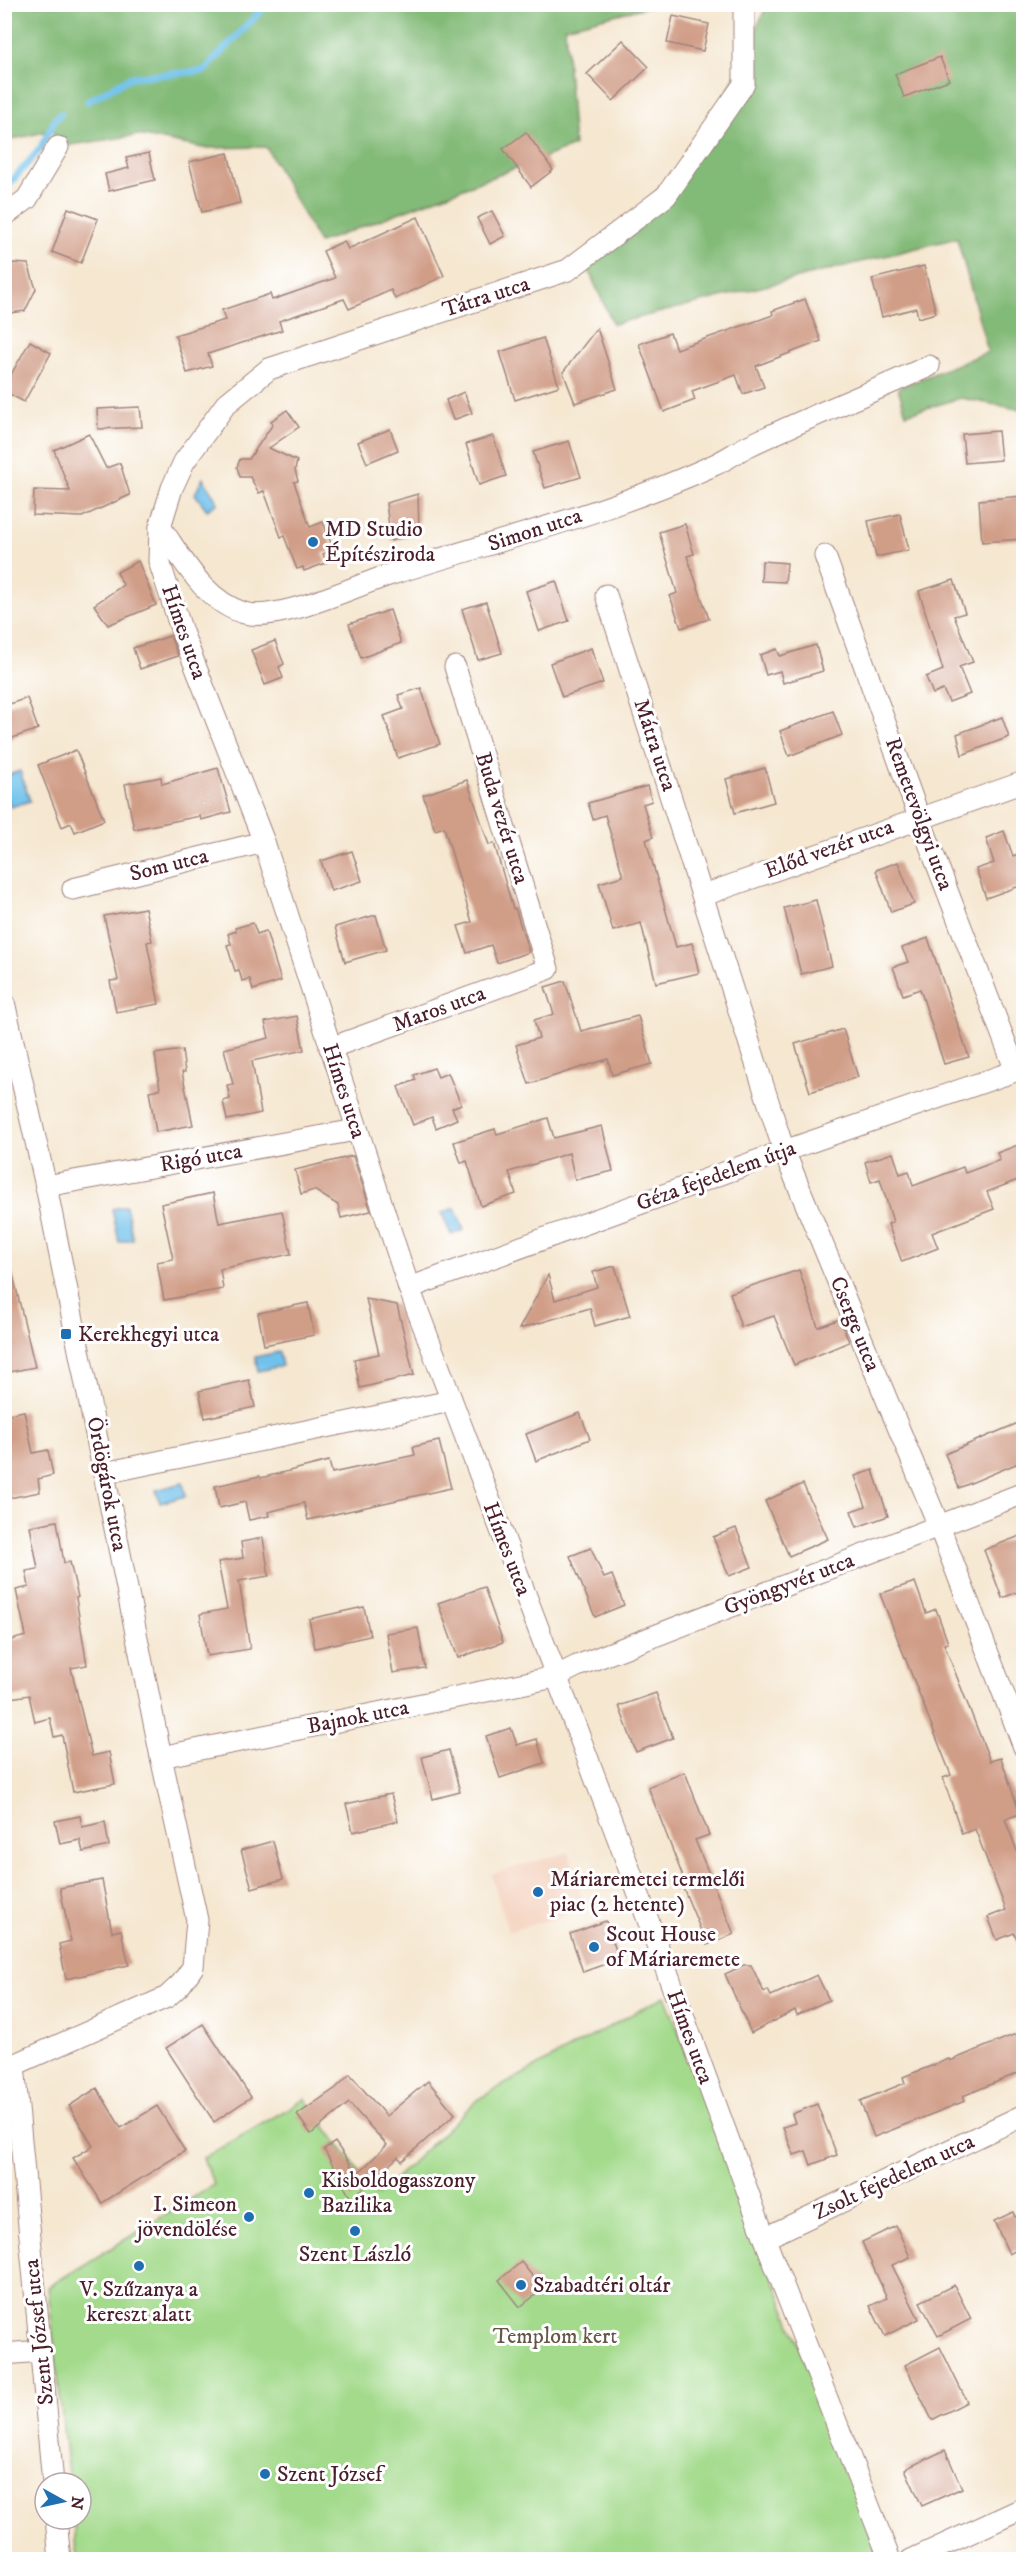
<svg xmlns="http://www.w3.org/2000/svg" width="1028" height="2564" viewBox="0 0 1028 2564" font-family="'IM FELL DW Pica',serif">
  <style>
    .built { fill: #f4d3c0 }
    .green { fill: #a3da8b; stroke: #767c5b; stroke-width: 1.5 }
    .forest { fill: #82ba77; stroke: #666c51; stroke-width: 1.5 }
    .water { fill: #70c1eb; stroke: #5d708b; stroke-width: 1.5 }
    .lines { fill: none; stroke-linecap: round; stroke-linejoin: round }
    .stream { stroke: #70c1eb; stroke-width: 7 }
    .building { fill: #d09d87 }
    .minor-casing { stroke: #a0837e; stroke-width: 23 }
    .minor { stroke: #fff; stroke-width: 21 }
    .poi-dot { fill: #1f6fb2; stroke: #fff; stroke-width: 2 }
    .labels { text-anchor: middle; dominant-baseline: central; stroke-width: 6; stroke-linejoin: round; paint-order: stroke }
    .street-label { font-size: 22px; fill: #4a1f2b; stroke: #fff }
    .poi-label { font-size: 22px; fill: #4a1f2b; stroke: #fff; text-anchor: start }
    .park-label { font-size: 22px; fill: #655748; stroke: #fff }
  </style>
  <rect width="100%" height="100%" fill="#fff"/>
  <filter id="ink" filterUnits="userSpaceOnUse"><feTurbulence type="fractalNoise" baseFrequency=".0167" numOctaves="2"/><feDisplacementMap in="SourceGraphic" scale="12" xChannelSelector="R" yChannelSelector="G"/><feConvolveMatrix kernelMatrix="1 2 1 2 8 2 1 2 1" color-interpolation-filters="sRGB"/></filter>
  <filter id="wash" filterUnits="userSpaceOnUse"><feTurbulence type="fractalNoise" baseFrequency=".008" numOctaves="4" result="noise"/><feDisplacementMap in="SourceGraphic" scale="24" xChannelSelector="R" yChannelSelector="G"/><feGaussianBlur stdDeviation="1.35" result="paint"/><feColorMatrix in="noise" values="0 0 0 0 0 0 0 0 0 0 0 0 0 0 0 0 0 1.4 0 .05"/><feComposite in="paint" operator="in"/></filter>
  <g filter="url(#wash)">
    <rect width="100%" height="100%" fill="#f5e7d0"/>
    <polygon class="built" points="569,1852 585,1909 508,1932 491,1874"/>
    <polygon class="green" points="665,1996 881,2559 77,2559 73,2519 81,2519 81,2483 69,2483 48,2287 214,2185 203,2158 305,2099 377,2196 478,2099"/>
    <g class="forest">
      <polygon points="4,5 655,5 565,27 574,146 319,243 266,147 203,148 138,135 58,147 53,130 5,141"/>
      <polygon points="767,5 1023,5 1023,410 961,398 906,414 898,388 988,352 957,238 613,324 587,267 708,135"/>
    </g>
    <g class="water">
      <polygon points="203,478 218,503 207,510 195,494"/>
      <polygon points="20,771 30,801 10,807 5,789 5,776"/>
      <polygon points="126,1206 133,1239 119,1242 112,1209"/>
      <polygon points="455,1208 464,1230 451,1235 442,1213"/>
      <polygon points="279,1352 282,1366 258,1371 255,1357"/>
      <polygon points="183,1483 186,1496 160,1503 156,1490"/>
    </g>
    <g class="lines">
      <g class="stream">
        <polyline points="88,101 131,77 204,71 267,4"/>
        <polyline points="4,190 40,149 56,118 61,114"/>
      </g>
    </g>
    <g id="blocks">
      <g class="building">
        <polygon points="673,16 709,24 703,51 667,43"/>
        <polygon points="623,40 649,67 613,101 587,74"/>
        <polygon points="940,57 949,80 904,97 895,74"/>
        <polygon points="526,132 553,170 531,187 503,149"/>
        <polygon points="149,153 155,180 109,191 105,174 129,168 126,158"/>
        <polygon points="228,153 240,203 202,212 189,162"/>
        <polygon points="68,208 98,219 81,263 52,252"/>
        <polygon points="492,211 505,236 490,244 477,218"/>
        <polygon points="418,217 444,276 395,299 391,290 349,309 344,299 279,321 282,330 208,354 212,366 187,373 175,335 225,320 222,310 270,294 272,300 335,278 323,251 344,241 348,249"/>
        <polygon points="12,263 28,264 36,289 25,311 4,314 4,277"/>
        <polygon points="924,266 936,313 918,318 916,308 882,317 872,279"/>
        <polygon points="805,299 821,341 756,366 764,387 743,394 736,375 692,391 695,400 664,412 639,344 670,333 676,349 773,315 772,311"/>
        <polygon points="597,328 617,389 575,403 563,372"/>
        <polygon points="543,338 559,386 515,400 500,352"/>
        <polygon points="30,341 51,353 24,402 4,391 4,387"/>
        <polygon points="464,392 472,413 453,420 446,400"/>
        <polygon points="140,407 142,427 98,429 97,409"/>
        <polygon points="287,410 299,427 269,448 297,461 295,470 298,481 294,482 310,527 323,522 332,546 331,551 323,554 326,563 304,571 303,567 297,569 284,536 281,537 264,491 259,493 250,477 240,477 237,467 240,459 249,459 273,424 271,421"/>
        <polygon points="390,429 398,450 367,463 358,442"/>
        <polygon points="998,431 1001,460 965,463 962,434"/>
        <polygon points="89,434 106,468 120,463 130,495 82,517 33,515 34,490 70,491 54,450"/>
        <polygon points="493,436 506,476 479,485 466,444"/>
        <polygon points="569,441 581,477 545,488 533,452"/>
        <polygon points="418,494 419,532 391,541 386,503"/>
        <polygon points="1022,496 1023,539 982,542 979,500"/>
        <polygon points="900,514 909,550 876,557 868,521"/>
        <polygon points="685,524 694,554 687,556 709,619 681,628 670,596 677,593 659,532"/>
        <polygon points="138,561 156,605 108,625 94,605 123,585 117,572"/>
        <polygon points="762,561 787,563 785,582 761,581"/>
        <polygon points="954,580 965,613 954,616 973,662 959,667 970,694 949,702 943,690 933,694 926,677 943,670 919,591"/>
        <polygon points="556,581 569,621 539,631 526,591"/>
        <polygon points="486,602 502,653 478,660 462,609"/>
        <polygon points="390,610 401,643 361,658 349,624"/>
        <polygon points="170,636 178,656 140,669 133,648"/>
        <polygon points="275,641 284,664 279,667 283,678 265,685 251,650"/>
        <polygon points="816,645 823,671 783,683 780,671 766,675 760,655 777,649 780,656"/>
        <polygon points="591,648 603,683 562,697 550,663"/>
        <polygon points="421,688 440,744 398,758 384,716 403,709 398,695"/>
        <polygon points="27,698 38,729 4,741 4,706"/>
        <polygon points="833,711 842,735 789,756 780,731"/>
        <polygon points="1002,717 1009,737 962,755 957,734"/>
        <polygon points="76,750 104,820 75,832 71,823 62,827 38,765"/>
        <polygon points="218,768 231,812 201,820 200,816 134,829 125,784 161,777 162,784"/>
        <polygon points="765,768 774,802 735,813 726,779"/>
        <polygon points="467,780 489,845 494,843 513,909 515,908 529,952 497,963 491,945 467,953 458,926 472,922 444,827 435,830 423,795"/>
        <polygon points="647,786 652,801 643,804 653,837 646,840 676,947 692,943 699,973 656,983 641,923 613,931 599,883 623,876 605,815 593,819 588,803"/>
        <polygon points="1004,831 1013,856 1023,852 1023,885 986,898 976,869 994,863 986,838"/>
        <polygon points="352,851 362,881 331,891 321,861"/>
        <polygon points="898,862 914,904 891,912 876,870"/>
        <polygon points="816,900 832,966 801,974 784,908"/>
        <polygon points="145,908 152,941 147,942 159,1004 116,1012 110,981 118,980 104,916"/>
        <polygon points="376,915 386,950 345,962 335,927"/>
        <polygon points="253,923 257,934 266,931 281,981 253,990 250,979 242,981 239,970 235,971 227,945 231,944 228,934 236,931 235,928"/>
        <polygon points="928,938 969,1057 944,1064 920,989 903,995 893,967 908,962 902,948"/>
        <polygon points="565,981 581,1031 638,1016 652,1064 612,1075 608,1059 529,1084 516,1045 539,1038 534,1020 554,1014 545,987"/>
        <polygon points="297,1016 304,1050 252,1061 261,1113 227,1120 223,1101 230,1099 227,1085 233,1084 224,1049 269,1038 265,1022"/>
        <polygon points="843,1029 858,1077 810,1092 795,1044"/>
        <polygon points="182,1050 185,1072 182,1072 193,1125 156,1132 149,1091 160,1089 155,1054"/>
        <polygon points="434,1068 438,1077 448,1073 461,1104 452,1108 457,1119 436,1128 432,1117 413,1125 398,1087 416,1080 414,1075"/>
        <polygon points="548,1118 554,1138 602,1126 613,1171 575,1180 569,1153 509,1172 516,1194 481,1206 467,1161 461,1163 454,1142 495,1129 497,1134"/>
        <polygon points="1023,1143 1023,1178 987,1192 994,1209 932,1233 938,1248 902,1262 888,1224 893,1222 880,1179 871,1182 865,1162 893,1153 900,1174 909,1171 913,1186 963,1167 965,1173 1000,1160 997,1153"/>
        <polygon points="353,1156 371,1211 341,1218 338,1205 314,1190 301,1194 295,1170"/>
        <polygon points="213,1193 219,1223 282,1211 291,1254 220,1269 223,1289 164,1300 157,1262 173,1259 161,1204"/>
        <polygon points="615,1266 630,1316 595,1326 590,1308 519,1329 548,1275 555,1300 597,1287 593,1272"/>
        <polygon points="799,1270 818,1327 840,1319 849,1342 794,1365 774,1316 741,1327 730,1293"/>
        <polygon points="12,1271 35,1367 4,1373 4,1272"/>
        <polygon points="366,1299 397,1305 414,1375 360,1388 354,1359 379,1354"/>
        <polygon points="308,1303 314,1335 264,1345 258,1313"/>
        <polygon points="249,1380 255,1407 205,1418 199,1391"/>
        <polygon points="24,1411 33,1453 48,1450 53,1475 38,1479 40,1492 4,1499 4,1415"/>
        <polygon points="580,1413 590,1439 536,1461 526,1434"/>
        <polygon points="1023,1421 1023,1461 959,1488 945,1454"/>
        <polygon points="439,1441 451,1488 308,1520 304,1503 268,1512 269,1516 249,1520 245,1502 219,1508 215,1486 260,1476 261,1478 329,1461 332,1473 415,1455 413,1447"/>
        <polygon points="873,1470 888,1516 857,1527 851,1511 866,1506 855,1476"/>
        <polygon points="803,1484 828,1539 789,1556 765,1501"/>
        <polygon points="57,1521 64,1563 70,1562 78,1597 76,1598 87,1665 71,1668 92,1756 109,1752 115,1784 73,1792 62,1735 54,1737 50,1718 35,1722 29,1695 4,1699 4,1642 26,1636 16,1590 29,1587 26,1571 38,1569 30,1526"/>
        <polygon points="736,1528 752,1567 729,1576 713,1537"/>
        <polygon points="1020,1536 1023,1546 1023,1590 1002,1598 984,1550"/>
        <polygon points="263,1538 269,1576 239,1581 250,1649 207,1656 200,1614 227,1609 218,1562 243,1558 241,1542"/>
        <polygon points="591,1548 604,1578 612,1575 624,1605 595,1617 570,1556"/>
        <polygon points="915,1582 926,1613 936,1609 948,1643 944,1644 990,1761 1001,1758 1020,1814 1005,1819 1023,1867 1023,1952 1014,1933 997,1940 988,1917 1006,1910 975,1829 962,1834 943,1778 951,1775 880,1594"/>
        <polygon points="484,1587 503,1642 458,1658 438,1603"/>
        <polygon points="364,1607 370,1636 315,1648 309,1619"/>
        <polygon points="418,1628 425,1668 393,1673 386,1633"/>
        <polygon points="656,1693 673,1738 636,1752 619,1706"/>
        <polygon points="511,1728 517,1745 537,1739 544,1763 500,1778 486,1736"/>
        <polygon points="449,1750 460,1792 433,1799 422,1757"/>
        <polygon points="685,1772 709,1835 695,1840 734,1934 707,1945 679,1878 683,1877 648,1787"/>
        <polygon points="391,1794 398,1821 353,1832 346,1804"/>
        <polygon points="80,1816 82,1827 105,1822 109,1846 83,1852 80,1840 60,1844 55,1821"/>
        <polygon points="273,1841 283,1879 252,1888 241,1850"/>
        <polygon points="102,1880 112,1932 121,1930 129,1965 66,1979 59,1944 71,1941 60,1888"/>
        <polygon points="606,1921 619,1959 583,1972 570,1934"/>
        <polygon points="744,1965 751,1965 764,1992 768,1990 771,1996 817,1975 829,2000 797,2015 795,2010 751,2033 725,1974"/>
        <polygon points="203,2024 251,2097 214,2122 166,2048"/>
        <polygon points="1023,2031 1023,2071 963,2096 965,2101 874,2137 860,2101 905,2083 903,2077 949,2059 950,2061"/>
        <polygon points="350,2074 386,2116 428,2081 455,2114 402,2161 398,2157 351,2199 324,2149 335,2142 357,2174 387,2145 349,2103 311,2134 297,2115 336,2088"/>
        <polygon points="97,2088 121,2128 157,2106 185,2151 102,2203 73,2158 93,2146 69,2106"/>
        <polygon points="817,2104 837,2155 811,2165 806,2151 794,2155 783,2127 795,2123 792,2114"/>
        <polygon points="1013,2212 1015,2217 1023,2213 1023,2247 1009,2254 994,2221"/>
        <polygon points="896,2226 910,2257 892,2265 919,2319 885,2336 870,2306 887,2298 862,2242"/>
        <polygon points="521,2262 543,2289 520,2307 499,2280"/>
        <polygon points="954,2285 971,2319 938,2336 920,2302"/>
        <polygon points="940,2347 967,2402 932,2420 905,2365"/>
        <polygon points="945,2450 962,2488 922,2506 905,2469"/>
      </g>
    </g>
  </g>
  <g filter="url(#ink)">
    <use href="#blocks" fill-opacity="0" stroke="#a0837e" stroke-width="1.5"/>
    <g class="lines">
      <g class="minor-casing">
        <g id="minor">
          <polyline points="744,4 744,84 666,196 568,270 269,369 226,404 184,462 172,488 160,527 159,561 182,632 264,842 409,1288 619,1841 768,2247 890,2560"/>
          <polyline points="4,216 27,199 58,147"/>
          <path d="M160 527C183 559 204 601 244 613 279 623 356 585 392 574 499 540 612 512 714 465 725 460 735 453 746 447 806 418 868 394 929 366"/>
          <polyline points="825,556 919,817 1016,1071"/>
          <polyline points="606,595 784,1151 939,1526 1024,1747"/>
          <polyline points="73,889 264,842"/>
          <polyline points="704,895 1024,782"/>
          <polyline points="4,1002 46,1186 161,1757 197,1920 193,1967 181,1984 167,1997 14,2065 4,2066"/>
          <polyline points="330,1048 548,969 455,667"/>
          <polyline points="46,1186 356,1130"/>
          <polyline points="409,1288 784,1151 1024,1068"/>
          <polyline points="104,1473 451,1401"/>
          <polyline points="161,1757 555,1677 577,1666 1024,1493"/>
          <polyline points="14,2065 53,2483"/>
          <polyline points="765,2238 1024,2115"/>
          <polyline points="4,2354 41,2351"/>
          <polyline points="56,2519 60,2560"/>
          <polyline points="911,2560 1024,2508"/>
        </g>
      </g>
      <use href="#minor" class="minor"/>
    </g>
  </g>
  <g class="poi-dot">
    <circle cx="313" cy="542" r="6"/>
    <rect x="60" y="1328" width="12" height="12" rx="3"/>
    <circle cx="538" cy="1892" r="6"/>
    <circle cx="594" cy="1947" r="6"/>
    <circle cx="309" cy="2193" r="6"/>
    <circle cx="249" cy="2217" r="6"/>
    <circle cx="355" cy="2231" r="6"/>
    <circle cx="139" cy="2266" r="6"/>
    <circle cx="521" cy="2285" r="6"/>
    <circle cx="265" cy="2474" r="6"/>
  </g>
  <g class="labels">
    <g class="street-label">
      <text transform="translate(486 297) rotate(-18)">Tátra utca</text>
      <text transform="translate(535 530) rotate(-18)">Simon utca</text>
      <text transform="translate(184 632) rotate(71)">Hímes utca</text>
      <text transform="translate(655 745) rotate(72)">Mátra utca</text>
      <text transform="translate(919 814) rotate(70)">Remetevölgyi utca</text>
      <text transform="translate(502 818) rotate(73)">Buda vezér utca</text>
      <text transform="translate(829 849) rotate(-20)">Előd vezér utca</text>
      <text transform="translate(169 865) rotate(-14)">Som utca</text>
      <text transform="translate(439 1009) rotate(-20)">Maros utca</text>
      <text transform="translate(344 1091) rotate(72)">Hímes utca</text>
      <text transform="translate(201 1158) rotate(-10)">Rigó utca</text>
      <text transform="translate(716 1176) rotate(-20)">Géza fejedelem útja</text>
      <text transform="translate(855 1324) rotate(68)">Cserge utca</text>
      <text transform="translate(107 1484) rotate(79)">Ördögárok utca</text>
      <text transform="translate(507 1549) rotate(69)">Hímes utca</text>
      <text transform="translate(789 1584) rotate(-21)">Gyöngyvér utca</text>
      <text transform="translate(358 1717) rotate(-11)">Bajnok utca</text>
      <text transform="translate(690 2037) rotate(70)">Hímes utca</text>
      <text transform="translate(894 2177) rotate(-25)">Zsolt fejedelem utca</text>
      <text transform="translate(39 2332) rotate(-96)">Szent József utca</text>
    </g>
    <g class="poi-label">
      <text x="325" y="529">MD Studio<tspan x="325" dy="25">Építésziroda</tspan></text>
      <text x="78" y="1334">Kerekhegyi utca</text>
      <text x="550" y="1879">Máriaremetei termelői<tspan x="550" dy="25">piac (2 hetente)</tspan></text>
      <text x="606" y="1934">Scout House<tspan x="606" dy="25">of Máriaremete</tspan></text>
      <text x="321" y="2180">Kisboldogasszony<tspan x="321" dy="25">Bazilika</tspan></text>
      <text x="237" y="2204" text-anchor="end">I. Simeon<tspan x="237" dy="25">jövendölése</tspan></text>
      <text x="355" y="2254" text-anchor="middle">Szent László</text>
      <text x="533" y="2285">Szabadtéri oltár</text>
      <text x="139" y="2289" text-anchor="middle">V. Szűzanya a<tspan x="139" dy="25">kereszt alatt</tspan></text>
      <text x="277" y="2474">Szent József</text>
    </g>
    <g class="park-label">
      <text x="555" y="2336">Templom kert</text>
    </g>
  </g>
  <rect width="1028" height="2564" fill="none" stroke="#fff" stroke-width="24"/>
  <g transform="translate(63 2501) rotate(98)"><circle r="28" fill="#ffffff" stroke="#b7a5aa" stroke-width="1.5"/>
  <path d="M0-4.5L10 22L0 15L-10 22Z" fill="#1f6fb2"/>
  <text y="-9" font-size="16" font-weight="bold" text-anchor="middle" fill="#4a1f2b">N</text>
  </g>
</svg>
